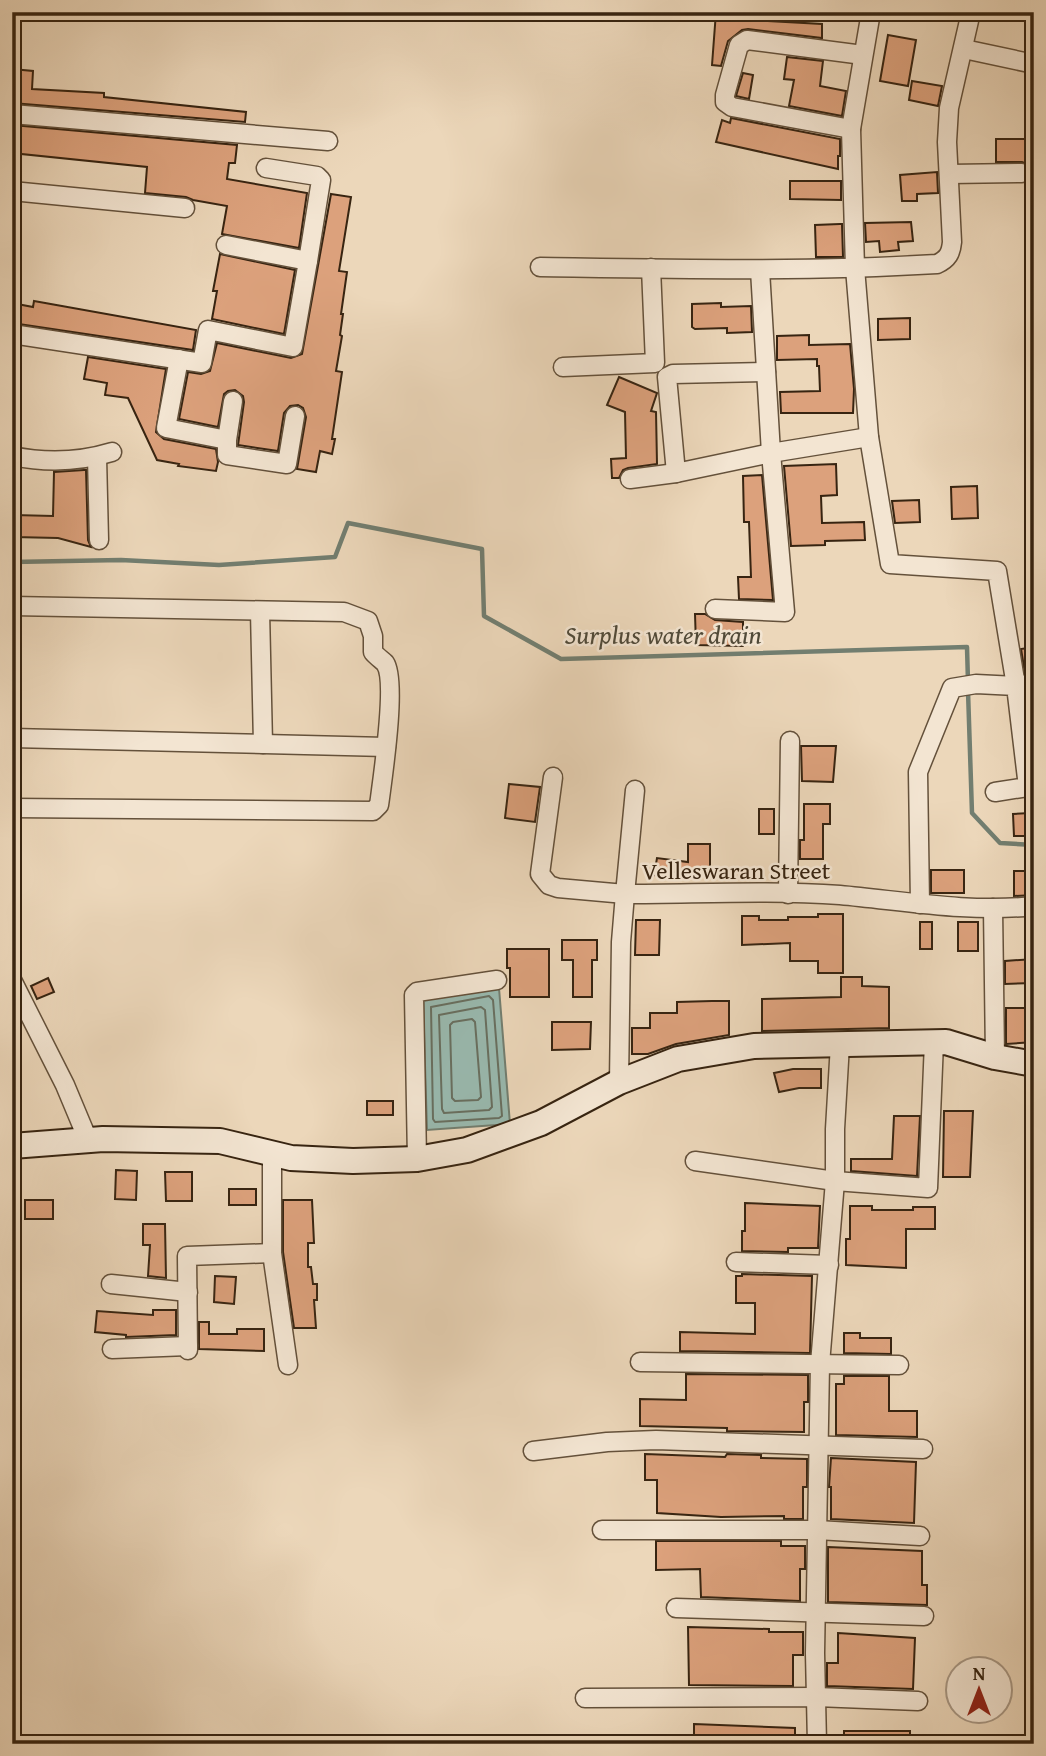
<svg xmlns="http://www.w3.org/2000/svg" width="1046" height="1756" viewBox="0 0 1046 1756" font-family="'Gentium Book Plus',serif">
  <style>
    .water { fill: #99bab0; stroke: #727e70; stroke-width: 2 }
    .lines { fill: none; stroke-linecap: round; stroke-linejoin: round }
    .shore { stroke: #686f60; stroke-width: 2 }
    .stream { stroke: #727e70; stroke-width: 4.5 }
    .building { fill: #dca17c; stroke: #372411; stroke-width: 2 }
    .street-casing { stroke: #64513b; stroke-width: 21 }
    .secondary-casing { stroke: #372411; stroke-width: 28 }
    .street { stroke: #f3e5d2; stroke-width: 18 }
    .secondary { stroke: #f3e5d2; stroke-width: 24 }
    .labels { text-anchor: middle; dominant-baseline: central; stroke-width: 5; stroke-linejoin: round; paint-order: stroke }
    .street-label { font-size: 24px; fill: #372411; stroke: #f3e5d2 }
    .water-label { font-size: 26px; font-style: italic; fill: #504a39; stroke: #f3e5d2 }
  </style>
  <rect width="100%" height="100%" fill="#ecd7ba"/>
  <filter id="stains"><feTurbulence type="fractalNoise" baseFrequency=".00286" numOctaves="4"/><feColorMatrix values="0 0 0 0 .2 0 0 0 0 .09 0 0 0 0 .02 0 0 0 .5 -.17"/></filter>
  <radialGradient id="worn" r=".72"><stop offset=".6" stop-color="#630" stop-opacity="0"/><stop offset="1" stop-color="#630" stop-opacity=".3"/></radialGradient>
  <polygon class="water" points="499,988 510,1124 427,1130 423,1000"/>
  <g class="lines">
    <g class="shore">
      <polygon points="489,996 493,1000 502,1116 499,1118 435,1122 433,1119 431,1007"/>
      <polygon points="481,1007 485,1010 492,1107 489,1110 444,1113 442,1109 439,1015"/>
      <polygon points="472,1019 475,1022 481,1097 478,1100 455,1101 452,1098 450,1025 453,1022"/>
    </g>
    <g class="stream">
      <polyline points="12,562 121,560 219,565 335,557 348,523 482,549 484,616 561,659 967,647 968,682"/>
      <polyline points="968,691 972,813 1000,843 1034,845"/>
    </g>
  </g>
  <g class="building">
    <polygon points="716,12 734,12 734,15 770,19 769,21 822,24 822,38 748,29 742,30 728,41 721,66 712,65"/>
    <polygon points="888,35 916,40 908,86 880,81"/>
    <polygon points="787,57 823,61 820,86 846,91 842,116 789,106 794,80 784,79"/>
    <polygon points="12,69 33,71 32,89 104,93 104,97 246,112 245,122 12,103"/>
    <polygon points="743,73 753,75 749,99 736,96"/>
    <polygon points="912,81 942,86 938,106 909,100"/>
    <polygon points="731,118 840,139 840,156 838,156 838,169 716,142 722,120 730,123"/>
    <polygon points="12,125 237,145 235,163 229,163 227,179 307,193 299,248 222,234 227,206 193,200 186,197 145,193 147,167 12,153"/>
    <polygon points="996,139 1030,139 1030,165 1022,162 996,162"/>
    <polygon points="937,172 938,193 917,194 917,201 902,201 900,175"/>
    <polygon points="790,181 841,181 841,200 790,199"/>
    <polygon points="331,194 351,197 339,271 347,272 341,314 343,314 340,335 342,336 336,371 342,372 332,439 335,439 332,454 320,451 316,472 297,469 306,417 303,408 298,405 290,406 284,413 278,451 238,445 244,402 243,396 235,390 228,391 224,394 218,427 179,419 188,372 201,374 210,371 217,343 291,358 302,354"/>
    <polygon points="911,222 913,241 898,242 899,250 880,252 879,241 866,242 865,223"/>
    <polygon points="840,224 842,224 843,257 816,257 815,225"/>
    <polygon points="220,254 295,270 284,334 212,319 217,291 213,291"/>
    <polygon points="34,301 196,330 193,350 12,323 12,303 33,307"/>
    <polygon points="721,303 721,307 751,306 752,332 727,333 727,328 695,329 692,327 692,304"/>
    <polygon points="910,318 910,339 878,340 878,319"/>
    <polygon points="809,335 809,345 850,344 854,389 853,413 781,413 780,392 820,391 819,366 817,366 817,359 777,360 777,336"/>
    <polygon points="88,357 166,369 156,432 164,439 216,449 218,462 216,471 178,466 179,464 157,460 128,398 105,395 107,383 84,379"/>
    <polygon points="619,377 657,393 651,411 656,412 657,464 628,468 623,470 619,478 612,478 611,459 626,458 625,412 607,405"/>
    <polygon points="836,464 837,495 821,496 822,523 864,522 865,540 825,541 825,545 791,546 784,466"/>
    <polygon points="84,470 86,470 88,540 91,547 58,538 14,537 14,515 53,516 54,472"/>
    <polygon points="762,475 773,600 739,599 738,577 751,577 749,522 744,522 743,476"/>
    <polygon points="977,486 978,518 952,519 951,487"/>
    <polygon points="919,500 920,522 895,523 892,501"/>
    <polygon points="695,614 705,614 715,620 743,622 743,646 696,645"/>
    <polygon points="1034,647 1034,672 1025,673 1021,649"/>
    <polygon points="801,746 836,746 833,782 802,781"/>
    <polygon points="509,784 540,787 535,822 505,818"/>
    <polygon points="804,804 830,804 830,824 823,824 823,859 800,859 800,840 804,840"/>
    <rect x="759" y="809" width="15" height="25"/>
    <polygon points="1030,813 1031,836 1014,836 1013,814"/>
    <polygon points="688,844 710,844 710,872 673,872 672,877 654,875 657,858 688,862"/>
    <rect x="931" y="870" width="33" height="23"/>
    <polygon points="1014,871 1034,871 1034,895 1014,896"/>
    <polygon points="818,914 843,914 843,973 818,973 818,961 790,961 790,943 742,945 742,916 759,916 759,920 788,920 788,917 818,917"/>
    <polygon points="636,920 660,920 659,955 635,955"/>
    <rect x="920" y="922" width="12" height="27"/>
    <rect x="958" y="922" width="20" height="29"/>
    <polygon points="562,940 597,940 597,960 592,960 592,997 573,997 573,960 562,960"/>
    <polygon points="507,949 549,949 549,997 510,997 510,968 507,968"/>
    <polygon points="1034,959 1034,983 1005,984 1005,961"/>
    <polygon points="841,977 862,977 862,986 889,987 889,1028 762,1031 762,999 841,997"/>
    <polygon points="48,978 54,992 37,999 31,986"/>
    <polygon points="712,1001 729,1001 729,1035 676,1044 648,1054 632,1054 632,1028 650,1028 650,1013 677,1013 677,1002"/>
    <polygon points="1006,1008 1034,1008 1034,1042 1006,1044"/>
    <polygon points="552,1022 591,1022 590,1049 552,1050"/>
    <polygon points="793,1069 821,1069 821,1088 799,1088 779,1092 774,1073"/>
    <rect x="367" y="1101" width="26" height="14"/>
    <polygon points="944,1111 973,1111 970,1177 943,1177"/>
    <polygon points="894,1116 920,1116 917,1176 851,1171 851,1159 892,1159"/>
    <polygon points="116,1170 137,1171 136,1200 115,1199"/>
    <polygon points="165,1172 192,1172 192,1201 166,1201"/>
    <rect x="229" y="1189" width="27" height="16"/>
    <rect x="25" y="1200" width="28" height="19"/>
    <polygon points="283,1200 312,1200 314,1243 308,1243 308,1267 311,1267 313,1284 317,1284 317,1300 314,1300 316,1328 294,1328 283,1252"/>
    <polygon points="745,1203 820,1206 818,1248 788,1248 788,1252 742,1251 742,1231 745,1231"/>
    <polygon points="850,1206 872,1206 872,1210 913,1210 913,1207 935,1207 935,1229 906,1229 906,1268 846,1265 846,1239 850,1239"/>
    <polygon points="143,1224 165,1224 166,1278 148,1276 150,1245 143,1245"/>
    <polygon points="742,1274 812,1276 810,1353 680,1351 680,1332 755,1334 755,1303 736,1303 736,1276 742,1276"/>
    <polygon points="215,1276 236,1277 234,1304 214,1302"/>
    <polygon points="153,1310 176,1310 176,1335 126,1337 126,1335 95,1332 97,1311 153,1315"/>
    <polygon points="199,1322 209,1322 209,1334 237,1334 237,1329 264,1329 264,1351 199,1349"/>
    <polygon points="844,1333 860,1333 860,1338 891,1338 891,1354 844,1353"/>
    <polygon points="686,1374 808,1375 808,1402 804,1402 804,1432 727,1431 727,1428 640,1426 640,1399 686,1400"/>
    <polygon points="844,1376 889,1376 889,1411 917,1411 917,1437 836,1435 836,1384 844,1384"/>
    <polygon points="645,1454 725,1457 727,1454 761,1455 761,1458 807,1459 807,1487 803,1487 803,1519 784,1519 784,1516 721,1517 657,1513 657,1480 645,1480"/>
    <polygon points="831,1458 916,1462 914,1523 831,1519 831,1487 829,1487"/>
    <polygon points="656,1541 781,1541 781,1546 805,1546 805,1569 800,1569 800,1601 701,1597 700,1569 656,1570"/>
    <polygon points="828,1547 922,1551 922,1585 927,1585 927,1605 828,1602"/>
    <polygon points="688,1627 769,1629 769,1632 803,1632 803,1655 793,1655 793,1686 689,1685"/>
    <polygon points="838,1633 915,1638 913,1689 827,1686 827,1663 838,1663"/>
    <polygon points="694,1724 795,1728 795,1744 694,1744"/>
    <rect x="844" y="1731" width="66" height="13"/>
  </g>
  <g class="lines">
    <g class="street-casing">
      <g id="street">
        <polyline points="871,12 851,129 855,268 869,437 890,564 997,571 1016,686 1034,683"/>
        <polyline points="964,49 1034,64"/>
        <polyline points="12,114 328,141"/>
        <polyline points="851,129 732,107 725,102 725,95 739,45 747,40 863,55"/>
        <polyline points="266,168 317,176 321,180 308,261"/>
        <polyline points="949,174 1022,173"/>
        <polyline points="12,191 185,208"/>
        <path d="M540 267C673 269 805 272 937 264 948 259 951 253 952 242L947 142 949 108 971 12"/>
        <polyline points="12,334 202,363 208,330 293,347 308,261 226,245"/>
        <polyline points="179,359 166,428 227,440 233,401"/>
        <polyline points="563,367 655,363 651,268"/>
        <polyline points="766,372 673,374 667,377 676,473 771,453 869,437"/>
        <polyline points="227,440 227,455 287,464 295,416"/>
        <path d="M12 456C46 463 79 462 112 452"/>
        <polyline points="97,457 99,540"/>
        <polyline points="630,479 676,473"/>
        <path d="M12 606 344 612 368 621 373 636V652C376 656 382 660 385 663 397 680 383 775 380 798L379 805 373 811 12 808"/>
        <polyline points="715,609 785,612 771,453 760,270"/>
        <polyline points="260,611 263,744"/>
        <polyline points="12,738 386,747"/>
        <polyline points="553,777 540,874 549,885 558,888 625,894 635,790"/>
        <polyline points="995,792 1034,786"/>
        <polyline points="788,894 790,741"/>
        <polyline points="920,904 918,772 952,688 976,684 1016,686 1028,787"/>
        <polyline points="993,908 995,1057"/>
        <polyline points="12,980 65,1085 88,1140"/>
        <path d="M619 1082 621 942 625 894C697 894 769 890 840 895 905 901 969 913 1034 906"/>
        <polyline points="272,1154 272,1253 288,1365"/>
        <polyline points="417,1159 414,995 417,992 497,980"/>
        <polyline points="695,1161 835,1181 928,1188 934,1042"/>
        <polyline points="736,1262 829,1265"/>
        <polyline points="111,1284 188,1292"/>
        <polyline points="112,1349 188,1346"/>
        <polyline points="188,1350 187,1256 272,1253"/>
        <polyline points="640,1362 899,1365"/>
        <polyline points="533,1451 607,1442 656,1440 923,1449"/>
        <polyline points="602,1530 817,1530 920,1536"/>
        <polyline points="676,1608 924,1616"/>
        <polyline points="585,1698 816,1697 918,1701"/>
        <polyline points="817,1744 815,1653 820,1364 835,1181 835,1129 840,1044"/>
      </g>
    </g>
    <g class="secondary-casing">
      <polyline id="secondary" points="12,1146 103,1139 220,1141 291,1158 353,1161 417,1159 467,1150 541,1123 619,1082 678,1059 754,1046 946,1042 995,1057 1034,1064"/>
    </g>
    <use href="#street" class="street"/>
    <use href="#secondary" class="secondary"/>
  </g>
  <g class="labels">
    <g class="street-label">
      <text x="736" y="870">Velleswaran Street</text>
    </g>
    <g class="water-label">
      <text x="663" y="634">Surplus water drain</text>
    </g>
  </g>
  <rect width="1046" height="1756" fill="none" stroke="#ecd7ba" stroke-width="42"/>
  <rect x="14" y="14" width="1018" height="1728" fill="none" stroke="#372411" stroke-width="3.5"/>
  <rect x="21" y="21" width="1004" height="1714" fill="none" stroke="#372411" stroke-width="2"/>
  <g transform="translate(979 1690)"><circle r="33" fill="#f3e5d2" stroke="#a89885" stroke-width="2"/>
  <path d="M0-5L12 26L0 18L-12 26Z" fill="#8f2418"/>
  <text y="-10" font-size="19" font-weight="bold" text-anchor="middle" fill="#372411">N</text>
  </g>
  <rect width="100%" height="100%" filter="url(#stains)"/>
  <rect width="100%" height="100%" fill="url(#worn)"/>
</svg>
